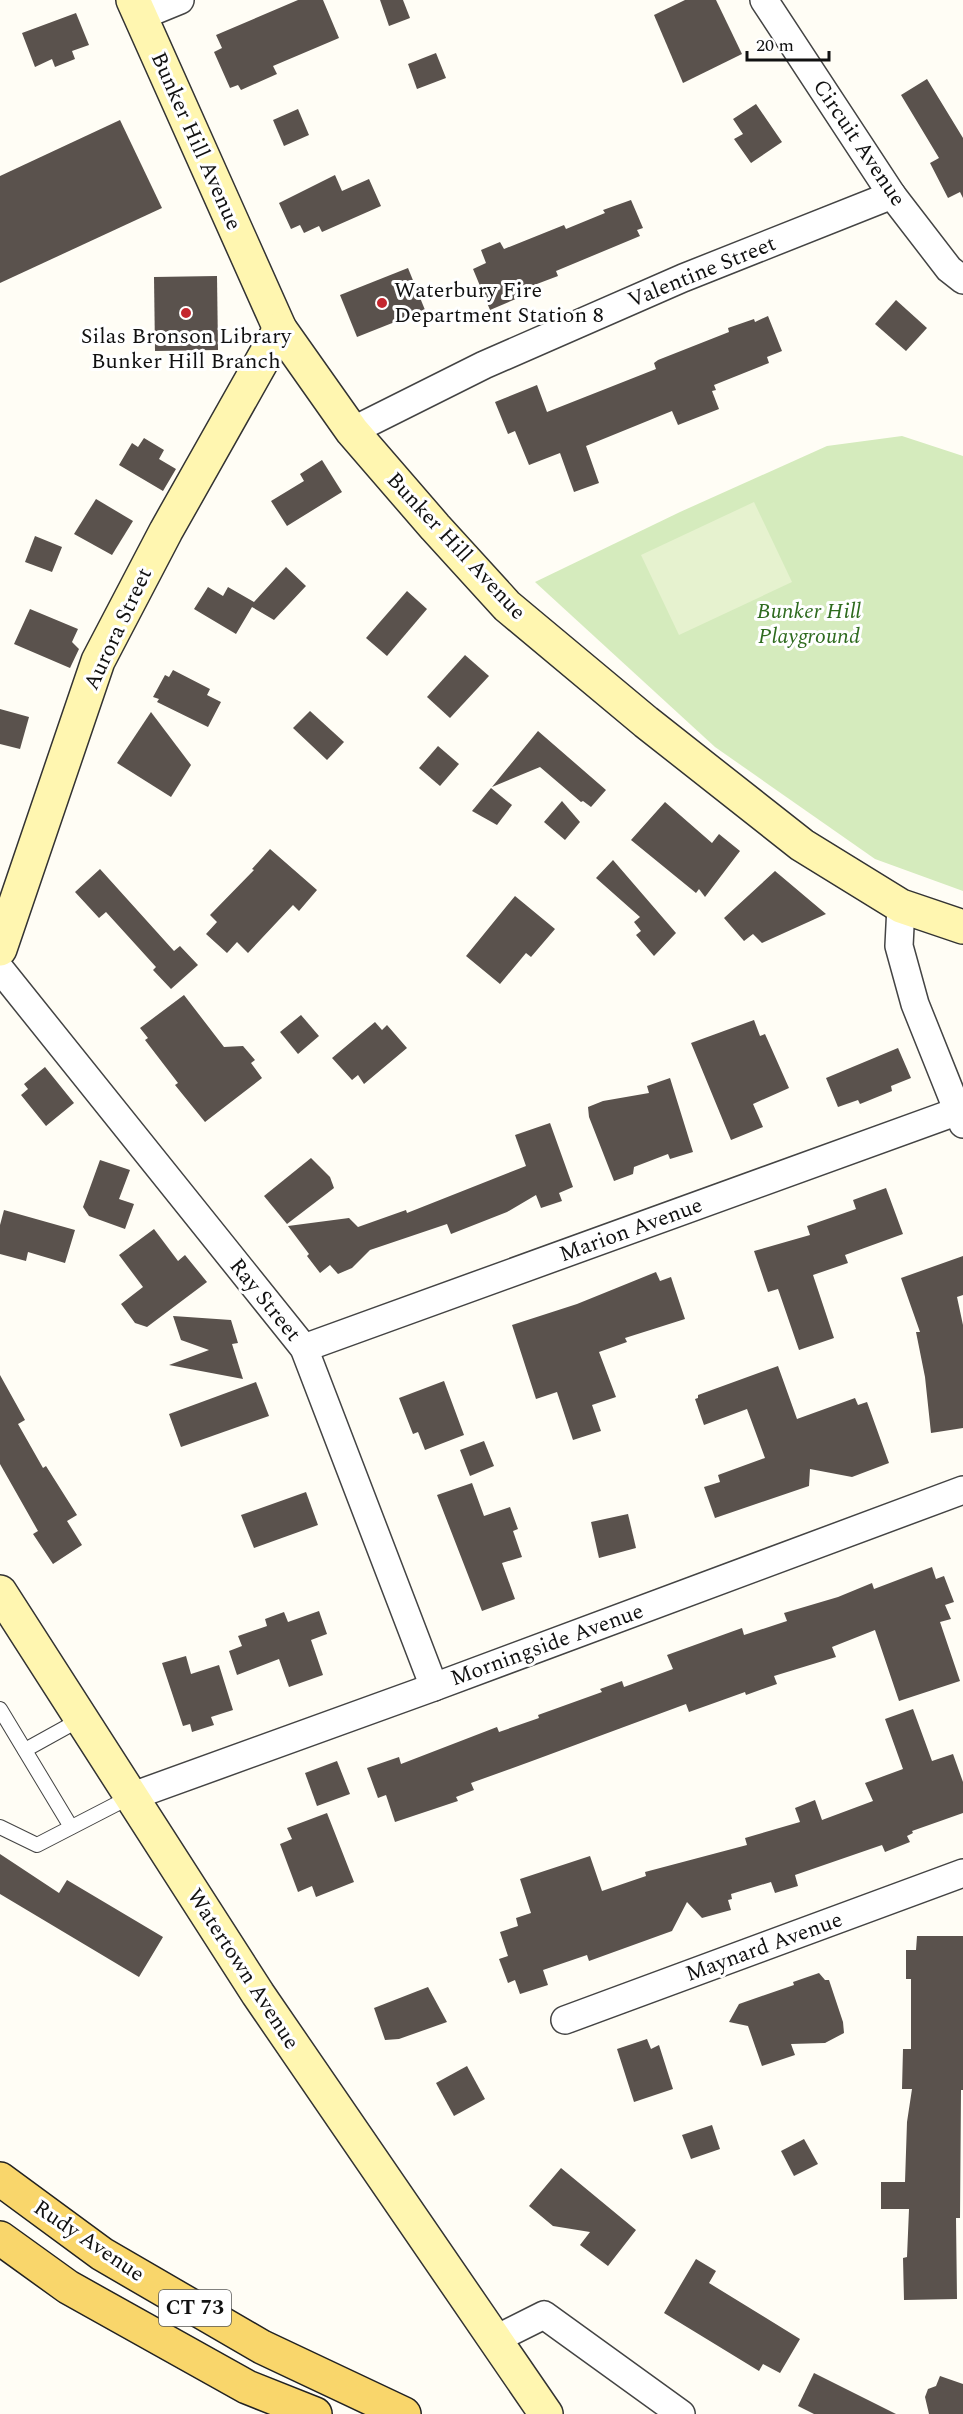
<svg xmlns="http://www.w3.org/2000/svg" width="963" height="2414" viewBox="0 0 963 2414" font-family="Spectral,serif">
  <style>
    .green { fill: #d5ebbd }
    .pitch { fill: #e6f2cf }
    .building { fill: #5a524d }
    .lines { fill: none; stroke-linecap: round; stroke-linejoin: round }
    .service-casing { stroke: #444; stroke-width: 16 }
    .minor-casing { stroke: #444; stroke-width: 30 }
    .secondary-casing { stroke: #333; stroke-width: 36 }
    .primary-casing { stroke: #222; stroke-width: 36 }
    .service { stroke: #fff; stroke-width: 14 }
    .minor { stroke: #fff; stroke-width: 27 }
    .secondary { stroke: #fff6b0; stroke-width: 33 }
    .primary { stroke: #f9d66b; stroke-width: 33 }
    .poi-dot { fill: #c4262e; stroke: #fff; stroke-width: 2 }
    .labels { text-anchor: middle; dominant-baseline: central; stroke-width: 6; stroke-linejoin: round; paint-order: stroke }
    .shield { fill: #fff; stroke: #585858; stroke-width: 1.5 }
    .shield-label { font-size: 21px; font-weight: bold; fill: #111 }
    .street-label { font-size: 22px; fill: #111; stroke: #fff }
    .poi-label { font-size: 22px; fill: #111; stroke: #fff; text-anchor: start }
    .park-label { font-size: 22px; font-style: italic; fill: #2f6b1f; stroke: #fff }
  </style>
  <rect width="100%" height="100%" fill="#fffdf5"/>
  <polygon class="green" points="902,436 963,456 963,891 875,859 715,747 535,582 680,512 827,446"/>
  <polygon class="pitch" points="754,502 792,582 679,635 641,555"/>
  <g class="building">
    <polygon points="298,0 323,0 339,38 273,66 277,74 241,90 238,85 230,88 214,52 222,48 216,35"/>
    <polygon points="380,0 403,0 410,18 389,26"/>
    <polygon points="685,0 716,0 742,54 683,83 654,15"/>
    <polygon points="76,13 89,45 72,51 75,59 55,67 52,59 35,67 22,33"/>
    <polygon points="436,53 446,78 417,89 408,64"/>
    <polygon points="927,79 963,138 963,198 960,192 948,198 930,163 939,158 901,95"/>
    <polygon points="756,104 782,142 751,163 734,139 743,134 733,119"/>
    <polygon points="298,109 309,135 284,146 273,120"/>
    <polygon points="120,120 162,208 0,283 0,176"/>
    <polygon points="335,175 342,191 369,179 381,206 322,232 319,226 304,233 300,225 291,229 279,203"/>
    <polygon points="631,200 643,228 637,230 640,236 556,271 558,276 521,290 523,296 490,310 473,269 486,263 481,250 500,242 504,249 564,225 566,229 605,213 603,210"/>
    <polygon points="408,268 425,310 357,337 340,295"/>
    <polygon points="217,276 218,350 155,351 154,277"/>
    <polygon points="896,300 927,328 906,351 875,324"/>
    <polygon points="768,316 782,351 767,357 769,363 714,385 716,390 712,391 719,409 678,425 672,411 586,446 599,483 574,492 560,453 529,465 515,431 508,434 495,402 537,385 547,412 656,369 654,363 658,360 729,332 728,328 754,319 755,322"/>
    <polygon points="144,438 164,450 159,459 176,469 163,491 119,465 132,443 138,447"/>
    <polygon points="322,460 342,492 287,526 271,501 304,481 300,474"/>
    <polygon points="96,499 133,521 112,555 74,534"/>
    <polygon points="35,536 62,547 52,572 25,562"/>
    <polygon points="286,567 306,586 274,620 252,607 236,634 194,609 208,587 223,596 228,587 254,602"/>
    <polygon points="407,591 427,609 387,656 366,638"/>
    <polygon points="30,609 78,629 72,642 79,649 70,668 14,644"/>
    <polygon points="465,655 489,676 450,718 427,697"/>
    <polygon points="173,670 210,689 207,695 221,702 208,727 157,702 159,699 153,697 165,675 169,677"/>
    <polygon points="0,709 29,717 20,749 0,744"/>
    <polygon points="310,711 344,742 327,760 293,728"/>
    <polygon points="151,712 191,765 171,797 117,763"/>
    <polygon points="538,731 606,790 591,807 583,801 581,802 540,767 492,787"/>
    <polygon points="438,746 459,764 440,786 419,768"/>
    <polygon points="491,788 512,805 497,825 472,811"/>
    <polygon points="562,801 580,822 565,840 544,822"/>
    <polygon points="665,802 712,843 719,834 740,851 705,897 699,889 696,893 631,840"/>
    <polygon points="270,849 317,890 299,911 293,905 248,953 237,942 227,953 206,934 217,922 210,915 254,870 252,869"/>
    <polygon points="613,860 676,933 654,956 636,935 641,931 634,922 640,917 596,878"/>
    <polygon points="100,869 174,951 180,946 198,965 171,989 153,970 156,967 106,912 99,918 75,892"/>
    <polygon points="775,871 826,914 762,943 753,934 744,941 724,918"/>
    <polygon points="515,896 555,929 531,957 526,953 500,984 466,956"/>
    <polygon points="184,995 224,1047 243,1046 255,1060 251,1063 262,1078 205,1122 175,1085 178,1083 145,1040 148,1038 140,1028"/>
    <polygon points="301,1015 319,1036 298,1054 280,1032"/>
    <polygon points="754,1020 760,1036 765,1034 789,1088 753,1104 763,1127 731,1140 691,1043"/>
    <polygon points="375,1022 382,1030 387,1025 407,1048 364,1084 358,1075 352,1080 332,1058"/>
    <polygon points="898,1048 911,1078 891,1086 892,1091 860,1104 858,1100 838,1107 826,1078"/>
    <polygon points="45,1067 74,1103 46,1126 21,1095 28,1089 24,1084"/>
    <polygon points="670,1078 693,1152 670,1159 668,1154 634,1167 633,1174 614,1181 589,1117 588,1107 603,1101 649,1093 647,1086"/>
    <polygon points="550,1123 573,1187 559,1193 562,1201 541,1208 536,1195 507,1212 451,1234 447,1224 370,1250 352,1268 338,1274 330,1265 320,1273 307,1256 309,1254 288,1226 349,1218 358,1227 406,1210 407,1213 526,1166 515,1135"/>
    <polygon points="311,1158 330,1177 334,1188 287,1224 264,1196"/>
    <polygon points="100,1160 130,1170 119,1199 134,1204 125,1229 89,1216 83,1207"/>
    <polygon points="886,1188 903,1234 845,1255 848,1263 813,1275 834,1338 799,1350 778,1289 768,1292 754,1251 810,1235 807,1226 856,1209 853,1200"/>
    <polygon points="4,1210 75,1230 65,1263 28,1252 26,1261 0,1254 0,1225"/>
    <polygon points="154,1229 178,1261 185,1255 207,1282 147,1327 135,1323 121,1304 143,1287 119,1255"/>
    <polygon points="963,1256 963,1295 957,1297 963,1325 963,1428 931,1433 925,1377 916,1332 920,1332 901,1278"/>
    <polygon points="656,1272 660,1281 671,1277 685,1319 625,1338 627,1342 599,1352 616,1397 592,1405 601,1431 573,1440 557,1392 536,1399 512,1325 577,1304"/>
    <polygon points="173,1316 231,1320 238,1343 232,1344 243,1379 169,1365 209,1350 181,1340"/>
    <polygon points="778,1366 797,1419 855,1398 858,1405 867,1402 889,1463 852,1477 810,1469 809,1486 715,1518 704,1487 720,1482 718,1475 765,1458 747,1409 704,1425 695,1399 698,1398 698,1395"/>
    <polygon points="0,1375 25,1420 18,1424 43,1468 46,1466 77,1515 67,1521 82,1545 53,1564 33,1534 38,1531 0,1464"/>
    <polygon points="444,1381 464,1435 425,1450 418,1432 413,1434 399,1398"/>
    <polygon points="256,1382 269,1416 181,1447 169,1414"/>
    <polygon points="484,1441 494,1466 470,1476 460,1450"/>
    <polygon points="472,1483 484,1516 510,1507 518,1529 513,1531 522,1557 502,1563 515,1599 482,1611 437,1495"/>
    <polygon points="306,1492 318,1525 254,1548 241,1515"/>
    <polygon points="628,1514 636,1548 599,1558 591,1522"/>
    <polygon points="932,1567 936,1579 944,1576 954,1602 945,1605 951,1619 940,1622 960,1681 899,1701 875,1630 832,1647 836,1657 774,1676 777,1684 746,1695 745,1692 689,1712 686,1704 532,1761 471,1783 474,1790 456,1797 458,1801 395,1822 386,1795 378,1798 367,1768 399,1757 401,1764 497,1727 499,1732 539,1718 538,1715 602,1692 600,1689 622,1681 624,1687 673,1669 667,1655 742,1628 744,1635 787,1621 784,1613 838,1597 872,1583 874,1589"/>
    <polygon points="319,1611 327,1634 311,1640 323,1675 289,1687 279,1659 237,1675 229,1651 242,1646 238,1636 267,1626 265,1619 284,1612 288,1622"/>
    <polygon points="186,1656 191,1674 219,1665 233,1710 211,1717 214,1725 192,1732 190,1724 183,1726 162,1663"/>
    <polygon points="913,1709 932,1761 953,1754 963,1782 963,1813 912,1831 913,1833 907,1836 910,1842 885,1852 882,1845 795,1875 798,1886 775,1893 771,1882 731,1894 732,1899 728,1900 731,1910 702,1918 687,1902 672,1931 589,1961 587,1955 543,1970 548,1985 520,1994 515,1980 508,1983 499,1959 508,1956 500,1932 518,1926 516,1918 531,1913 520,1879 590,1856 602,1891 646,1876 645,1872 747,1845 745,1838 800,1822 795,1808 815,1800 822,1820 873,1801 865,1783 903,1769 885,1719"/>
    <polygon points="337,1761 350,1794 317,1806 305,1773"/>
    <polygon points="327,1813 354,1882 316,1897 312,1886 298,1892 280,1844 292,1839 287,1828"/>
    <polygon points="0,1854 59,1893 67,1880 163,1937 139,1977 0,1894"/>
    <polygon points="917,1936 963,1936 963,2090 961,2090 960,2218 956,2218 957,2299 904,2300 903,2258 907,2257 909,2209 881,2209 881,2182 905,2182 907,2122 912,2089 902,2089 903,2049 911,2049 911,1979 906,1979 906,1950 916,1950"/>
    <polygon points="819,1973 825,1980 829,1980 843,2022 844,2033 825,2043 791,2044 795,2055 762,2066 748,2026 729,2022 739,2004 794,1985 793,1982"/>
    <polygon points="428,1987 447,2022 399,2039 385,2040 374,2008"/>
    <polygon points="647,2039 651,2049 659,2045 673,2089 634,2102 617,2049"/>
    <polygon points="467,2066 485,2099 454,2116 436,2083"/>
    <polygon points="712,2125 720,2149 691,2159 682,2135"/>
    <polygon points="804,2139 818,2164 794,2176 781,2151"/>
    <polygon points="561,2168 636,2230 608,2266 580,2245 590,2232 553,2226 529,2206"/>
    <polygon points="696,2259 716,2271 709,2283 800,2339 780,2373 763,2364 759,2371 664,2313"/>
    <polygon points="814,2373 896,2414 814,2414 798,2406"/>
    <polygon points="940,2376 963,2384 963,2414 929,2414 925,2397 928,2389 936,2386"/>
  </g>
  <g class="lines">
    <g class="service-casing">
      <g id="service">
        <polyline points="0,1709 71,1827"/>
        <polyline points="25,1750 81,1719"/>
        <polyline points="0,1827 37,1845 130,1797"/>
      </g>
    </g>
    <g class="minor-casing">
      <g id="minor">
        <polyline points="764,0 892,195 949,269 963,280"/>
        <polyline points="141,16 180,0"/>
        <polyline points="352,431 484,365 683,278 892,195"/>
        <polyline points="901,906 899,946 915,1004 963,1124"/>
        <polyline points="0,969 304,1348 434,1687"/>
        <polyline points="304,1348 958,1111"/>
        <polyline points="130,1797 434,1687 963,1490"/>
        <polyline points="565,2020 963,1873"/>
        <polyline points="494,2340 544,2315 681,2414"/>
      </g>
    </g>
    <g class="secondary-casing">
      <g id="secondary">
        <polyline points="133,0 280,329 352,431 435,527 507,606 646,722 802,845 901,906 963,927"/>
        <polyline points="0,949 98,661 166,531 280,329"/>
        <polyline points="0,1592 258,1994 546,2414"/>
      </g>
    </g>
    <g class="primary-casing">
      <g id="primary">
        <polyline points="0,2179 102,2254 262,2347 404,2414"/>
        <polyline points="0,2238 68,2287 247,2387 315,2414"/>
      </g>
    </g>
    <use href="#service" class="service"/>
    <use href="#minor" class="minor"/>
    <use href="#secondary" class="secondary"/>
    <use href="#primary" class="primary"/>
  </g>
  <g class="poi-dot">
    <circle cx="382" cy="303" r="6"/>
    <circle cx="186" cy="313" r="6"/>
  </g>
  <g class="labels">
    <rect class="shield" x="159" y="2290" width="72" height="36" rx="4.5"/>
    <g class="shield-label">
      <text x="195" y="2308">CT 73</text>
    </g>
    <g class="street-label">
      <text transform="translate(196 141) rotate(66)">Bunker Hill Avenue</text>
      <text transform="translate(859 143) rotate(56)">Circuit Avenue</text>
      <text transform="translate(702 272) rotate(-22)">Valentine Street</text>
      <text transform="translate(456 546) rotate(47)">Bunker Hill Avenue</text>
      <text transform="translate(118 629) rotate(-65)">Aurora Street</text>
      <text transform="translate(631 1230) rotate(-20)">Marion Avenue</text>
      <text transform="translate(265 1300) rotate(51)">Ray Street</text>
      <text transform="translate(547 1645) rotate(-20)">Morningside Avenue</text>
      <text transform="translate(764 1947) rotate(-20)">Maynard Avenue</text>
      <text transform="translate(243 1969) rotate(57)">Watertown Avenue</text>
      <text transform="translate(89 2241) rotate(34)">Rudy Avenue</text>
    </g>
    <g class="poi-label">
      <text x="394" y="290">Waterbury Fire<tspan x="394" dy="25">Department Station 8</tspan></text>
      <text x="186" y="336" text-anchor="middle">Silas Bronson Library<tspan x="186" dy="25">Bunker Hill Branch</tspan></text>
    </g>
    <g class="park-label">
      <text x="809" y="611">Bunker Hill<tspan x="809" dy="25">Playground</tspan></text>
    </g>
  </g>
  <path d="M747 51v9h82v-9" fill="none" stroke="#111111" stroke-width="3"/>
  <text x="756" y="51" font-size="18" fill="#111111" stroke="#ffffff" stroke-width="4.5" paint-order="stroke">20 m</text>
</svg>
